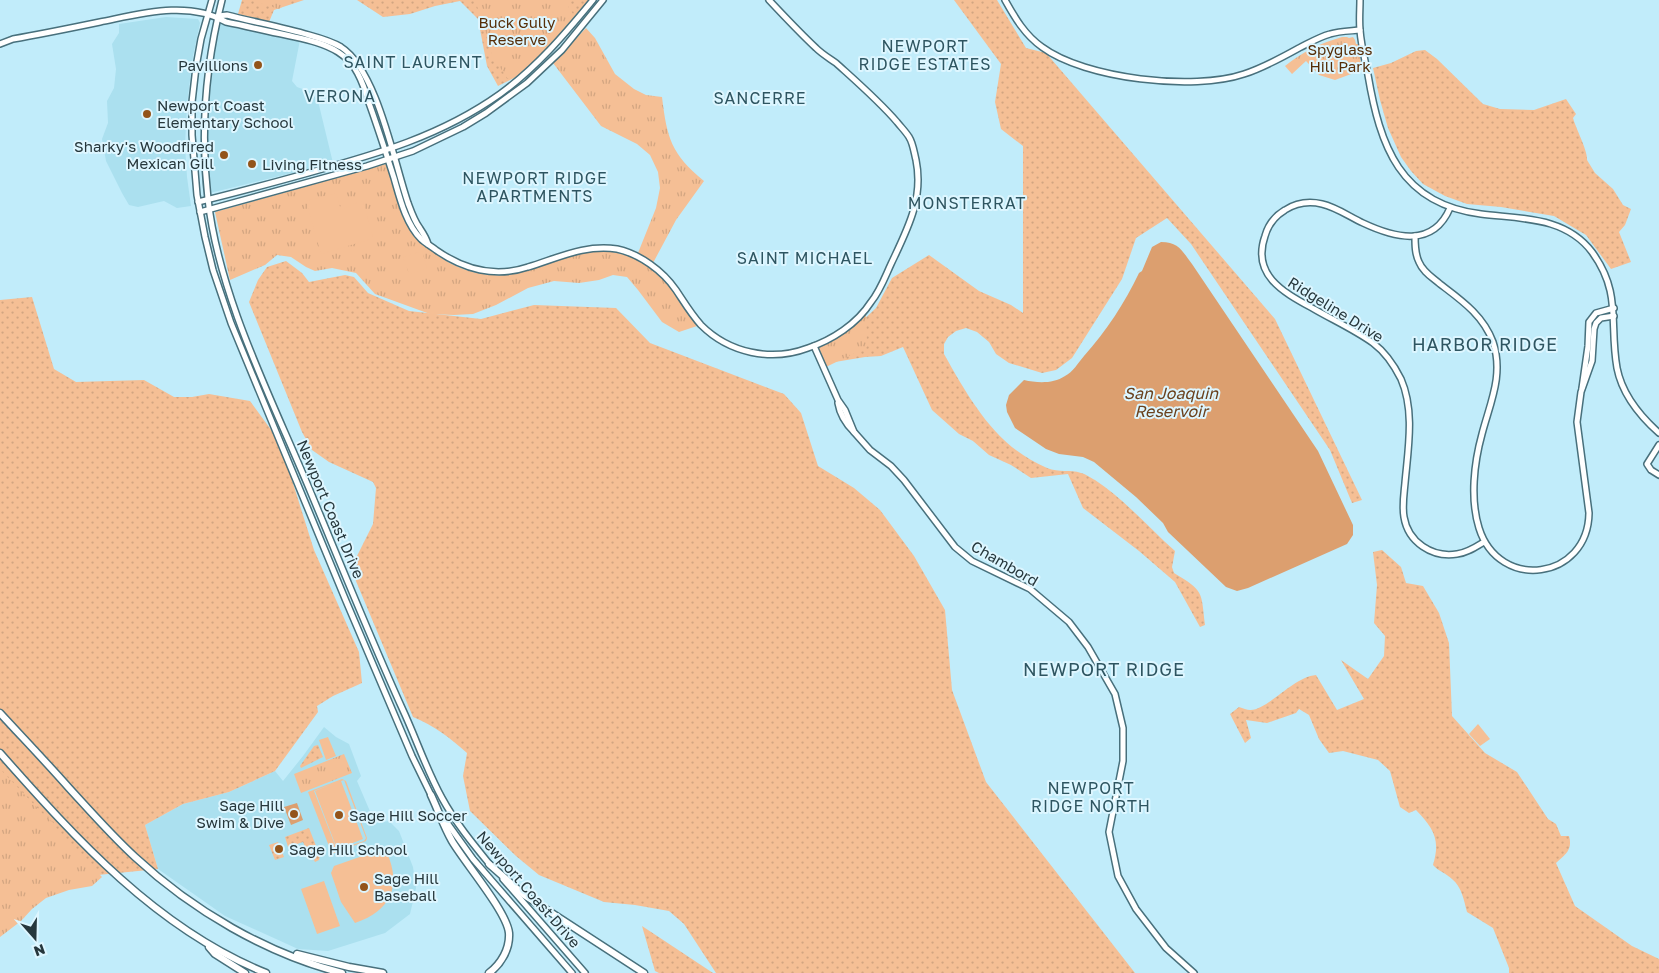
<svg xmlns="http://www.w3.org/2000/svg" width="1659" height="973" viewBox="0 0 1659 973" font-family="'Golos Text',sans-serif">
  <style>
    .built { fill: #abe0ef }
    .grass { fill: url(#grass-dots) }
    .park { fill: url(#park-tufts) }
    .pitch { fill: #f5bf95; fill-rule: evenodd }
    .water { fill: #dc9f6f }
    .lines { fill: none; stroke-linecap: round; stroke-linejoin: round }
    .secondary-casing { stroke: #48707c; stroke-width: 8 }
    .primary-casing { stroke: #48707c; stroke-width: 8 }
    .highway-casing { stroke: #48707c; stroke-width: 9 }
    .secondary { stroke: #fff; stroke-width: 5 }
    .primary { stroke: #fff; stroke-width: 5 }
    .highway { stroke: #fff; stroke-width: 6 }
    .poi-dot { fill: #93541a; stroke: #ddf6ff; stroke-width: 2 }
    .labels { text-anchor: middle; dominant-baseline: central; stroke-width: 4; stroke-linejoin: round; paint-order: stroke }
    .park-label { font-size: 15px; fill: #562e08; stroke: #ddf6ff }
    .poi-label { font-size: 15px; fill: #26373c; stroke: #ddf6ff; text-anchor: start }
    .street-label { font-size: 15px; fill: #26373c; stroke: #ddf6ff }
    .neighbourhood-label { font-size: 16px; letter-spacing: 1px; fill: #2e5561; stroke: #ddf6ff }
    .water-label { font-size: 16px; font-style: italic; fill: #6a411d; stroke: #ddf6ff }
    .quarter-label { font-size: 18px; letter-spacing: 1px; fill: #2e5561; stroke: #ddf6ff }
  </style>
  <defs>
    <pattern id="grass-dots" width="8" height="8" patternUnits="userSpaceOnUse" patternTransform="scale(1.25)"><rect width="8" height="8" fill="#f5bf95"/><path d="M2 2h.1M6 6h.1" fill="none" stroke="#d2a581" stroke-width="1.8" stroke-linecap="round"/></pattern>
    <pattern id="park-tufts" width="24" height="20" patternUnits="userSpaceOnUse" patternTransform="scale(1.25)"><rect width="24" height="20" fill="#f5bf95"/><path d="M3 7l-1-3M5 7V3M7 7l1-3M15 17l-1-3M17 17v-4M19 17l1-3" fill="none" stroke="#d2a581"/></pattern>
  </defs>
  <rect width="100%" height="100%" fill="#c1ecfa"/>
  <g class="built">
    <polygon points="166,17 198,19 200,23 193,56 187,104 185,146 187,177 191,206 177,208 164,201 138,207 129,205 122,193 106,161 102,139 108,123 107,101 114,88 116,69 112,44 119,33 119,24"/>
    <polygon points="221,22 300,40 292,81 297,87 311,92 318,101 333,163 210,193 207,118 208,69"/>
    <polygon points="324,727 336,737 349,744 361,776 357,781 375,823 389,821 399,831 413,867 416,888 410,914 385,933 328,951 298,949 225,916 158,869 145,825 183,804 229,792 275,771 283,781 303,756"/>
  </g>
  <g class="grass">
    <polygon points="242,0 304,0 274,10 269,22 238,14"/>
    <polygon points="357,0 591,0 564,34 524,73 498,86 487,66 478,19 460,1 435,6 410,14 383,17"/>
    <path d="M954 0H997L1026 48 1046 53 1275 319 1362 500 1352 503 1330 450 1191 244 1167 218 1136 238 1122 279 1072 358 1056 370 1042 373 1009 363 996 354 989 342 977 332 966 328 956 331 948 337 944 344V354C970 400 996 447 1047 468 1059 473 1070 469 1081 473 1086 474 1091 478 1095 480 1124 499 1149 528 1175 551L1172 567 1174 573C1204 591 1201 591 1205 625L1200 627 1175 582 1139 551 1083 508 1068 474 1031 478 1011 465 989 455 973 441 959 434 932 410 903 347 881 356 865 357 829 363 855 328 876 308 892 278 929 255 979 291 1011 305 1023 313V146L1001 129 995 102 1001 64Z"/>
    <path d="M1425 50 1437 59 1483 104 1500 109 1534 110 1566 99 1576 114 1573 118C1576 129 1588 151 1587 160L1595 173 1613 189 1623 205 1631 209 1625 225 1619 232 1631 262 1611 269 1586 235 1554 216 1501 207 1467 204 1445 196 1423 184 1411 171 1401 157 1388 128 1380 100 1373 68 1391 63 1416 51Z"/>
    <path d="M286 261 302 273 309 282 345 275 354 277 368 293 409 311 481 319 534 305 616 308 650 343 784 394 801 413 818 466 854 488 880 510 914 556 945 610 952 690 986 782 1135 973H716L684 924 669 911 635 905 604 902 539 875 516 856 470 811 463 776 467 753C449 737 435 726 413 717L353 574 356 558 373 524 376 488 373 482 329 462 312 450 302 432 249 302 258 280 267 267Z"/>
    <polygon points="32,297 54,369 76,382 144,380 174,397 192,397 209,394 250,401 280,442 314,550 359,652 362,683 333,696 317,706 318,712 275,771 229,792 183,804 145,825 158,869 88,876 0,919 0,300"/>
    <path d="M1382 550 1401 567 1406 583 1423 586 1439 613 1449 643 1452 716 1485 753 1517 772 1548 819 1556 824 1561 836H1569C1573 850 1565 855 1556 863L1575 906 1632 946 1659 959V973H1509V968L1493 928 1467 912C1464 901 1462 887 1452 879 1446 873 1438 871 1433 865 1441 839 1433 828 1416 810L1409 813 1400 807 1390 771 1378 760 1343 751 1329 753 1319 739 1309 715 1299 709 1296 713 1267 723 1246 720 1251 738 1245 743 1230 714 1239 707C1243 708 1247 710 1250 710 1267 711 1293 677 1316 675L1337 710 1364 699 1341 660 1368 679 1384 656 1385 636 1374 623 1377 585 1373 552Z"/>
    <polygon points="318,745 323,757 301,768 300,766 314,746"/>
    <polygon points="309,828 320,856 319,860 315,862 314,860 311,862 315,859 313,852 308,854 303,842 288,847 285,837"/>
    <polygon points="278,842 284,857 275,860 269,845"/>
    <polygon points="642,926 713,973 659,973 655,971"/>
  </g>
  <g class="park">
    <polygon points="253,0 292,0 279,9 256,2"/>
    <polygon points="475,0 564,0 573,14 538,53 508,79 492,56 487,36"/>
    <path d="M586 28 595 38 615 74 634 89 646 95 662 97C667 138 671 154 704 181L676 220 653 263 638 253 656 208 660 188 658 172 650 155 637 144 601 126 553 63Z"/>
    <path d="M1342 37H1347L1349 38 1353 37 1355 40 1356 44H1358L1362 70 1335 80 1319 75 1306 61 1292 74 1285 66C1302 52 1321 43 1342 37Z"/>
    <path d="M386 164C392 178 398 192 403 207 406 213 408 221 412 228 433 262 477 282 517 273 560 264 587 239 634 258 664 270 681 301 697 326L679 332 662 322 638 290 627 277 613 275 599 280 579 283 554 281 528 288 496 305 473 314 454 315 430 314 375 294 356 273 332 268 315 271 306 267 291 257 277 255 265 265 230 280 215 212Z"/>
    <polygon points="866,314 867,347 826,367 818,347 851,328"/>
    <polygon points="344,754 352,773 301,793 294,774"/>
    <polygon points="0,769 45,816 47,816 56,826 56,828 102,877 92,886 69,890 46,898 32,909 21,921 0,937"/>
  </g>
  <g class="pitch">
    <polygon points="336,193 341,210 353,204 363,201 373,237 371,239 321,254 306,201"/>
    <polygon points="422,251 427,268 409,274 403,257"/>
    <polygon points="1478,724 1490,739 1480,746 1469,734"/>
    <polygon points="328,737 336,756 326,760 319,740"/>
    <path d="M342 779 346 781 367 838 366 841 332 854 308 792ZM344 780 366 838 364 841 337 850 314 791 334 783 315 791 337 849 363 839 341 781Z"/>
    <path d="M385 852 387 853C402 887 390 911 355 923L341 902 331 873 334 866 371 853Z"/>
    <polygon points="324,881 340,926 317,934 301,889"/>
  </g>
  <g class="water">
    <path d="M1161 242C1179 242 1182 251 1192 264L1318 451 1353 525V535L1347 544 1248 588 1237 591 1226 587 1168 532 1163 523 1136 497 1094 462 1083 457 1059 454 1046 449 1015 428 1007 412 1006 405 1009 395 1024 380C1037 383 1053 384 1065 376 1073 372 1078 363 1084 356 1107 330 1124 304 1139 273L1142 271 1152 247Z"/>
    <polygon points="297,803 303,820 291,825 284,807"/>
  </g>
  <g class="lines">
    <g class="secondary-casing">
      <g id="secondary">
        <path d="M1005 0C1015 18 1025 35 1042 47 1085 79 1194 91 1244 74 1263 68 1281 58 1299 48 1309 43 1319 37 1330 34 1339 31 1350 31 1360 30"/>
        <path d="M1360 0C1360 10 1359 20 1360 30 1361 45 1365 60 1368 75 1380 146 1400 204 1481 214 1520 219 1565 216 1592 252 1622 293 1609 323 1617 368 1622 394 1640 416 1659 433"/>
        <path d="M218 16 227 15C254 22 282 27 309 35 320 38 331 41 341 47 377 70 394 162 408 203 411 211 414 220 419 227 423 233 426 237 428 244"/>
        <path d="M0 44 13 39C42 34 71 28 100 22 140 14 188 0 226 22 246 26 266 31 286 35 303 39 322 42 338 52 346 57 354 66 358 74 363 83 366 93 369 103 378 128 386 153 394 178 400 199 406 224 421 239 425 243 431 246 436 250 463 269 495 278 528 267 558 258 585 244 617 249 640 254 663 271 676 290 684 302 691 314 701 325 729 353 771 362 808 348 832 340 857 324 871 302 880 291 885 277 891 264 907 230 924 199 916 160 914 152 913 143 909 137 906 132 901 127 897 122 879 101 857 82 836 63 829 58 822 54 816 48 800 33 784 16 769 0"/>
        <path d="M198 202C235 193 272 183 308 173 377 154 441 136 500 94 536 68 565 34 593 0"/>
        <path d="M1450 208C1433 248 1395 238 1363 223 1350 217 1336 207 1322 204 1309 201 1296 203 1285 210 1275 216 1268 225 1265 236 1251 276 1285 293 1314 309 1333 320 1355 330 1373 343 1385 352 1394 365 1401 379 1415 411 1408 449 1405 483 1404 494 1402 506 1404 517 1408 542 1432 558 1457 554 1467 553 1476 547 1484 542"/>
        <polyline points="200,212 367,166 413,151 463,127 486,113 527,83 562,50 603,0"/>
        <path d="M1415 236C1415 245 1415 254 1419 262 1423 272 1432 277 1440 284 1461 300 1483 315 1493 342 1504 375 1490 403 1482 434 1474 463 1470 499 1479 528 1499 592 1588 580 1589 513L1577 422 1581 392 1592 361 1594 329 1596 323 1601 318 1614 316"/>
        <polyline points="814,346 838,400 845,410 854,432 870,450 891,466 904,480 955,547 972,561 1030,589 1069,622 1088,647 1115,694 1123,728 1123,761 1109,832 1118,876 1136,909 1166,948 1194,973"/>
        <polyline points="1582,388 1588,346 1589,322 1596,313 1614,308"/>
        <path d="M838 403C840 415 845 423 854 432"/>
        <polyline points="1659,445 1647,464 1651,470 1659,475"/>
      </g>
    </g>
    <g class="primary-casing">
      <g id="primary">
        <polyline points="212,0 201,39 196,67 192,102 192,135 197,195 205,237 213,270 231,323 346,601 412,756 432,797"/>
        <path d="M222 0C205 67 200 131 208 199 219 298 273 401 311 493 341 565 370 637 402 708 416 738 426 769 442 798 455 822 473 844 491 866"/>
        <polyline points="443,817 473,859 572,973"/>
        <polyline points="503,879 585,973"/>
      </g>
    </g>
    <g class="highway-casing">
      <g id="highway">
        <path d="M0 713C23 738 47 763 69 788 91 812 112 836 135 857 192 910 267 954 342 973"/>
        <path d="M0 753C76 839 157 929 266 973"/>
        <path d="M431 795C438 810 444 827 452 841 465 863 507 912 509 933 510 949 501 964 489 973"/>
        <polyline points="489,864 524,895 644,973"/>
        <polyline points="209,947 215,954 245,973"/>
        <polyline points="297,954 349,967 383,973"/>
      </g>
    </g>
    <use href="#secondary" class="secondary"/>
    <use href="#primary" class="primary"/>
    <use href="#highway" class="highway"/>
  </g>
  <g class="poi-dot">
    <circle cx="258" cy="65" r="5"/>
    <circle cx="147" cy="114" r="5"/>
    <circle cx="224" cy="155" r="5"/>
    <circle cx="252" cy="164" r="5"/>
    <circle cx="294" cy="814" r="5"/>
    <circle cx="339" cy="815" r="5"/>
    <circle cx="279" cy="849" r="5"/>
    <circle cx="364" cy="887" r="5"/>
  </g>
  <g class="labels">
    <g class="park-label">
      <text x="517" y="22">Buck Gully<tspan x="517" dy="17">Reserve</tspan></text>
      <text x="1340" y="49">Spyglass<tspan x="1340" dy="17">Hill Park</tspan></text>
    </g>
    <g class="poi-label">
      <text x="248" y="65" text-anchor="end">Pavillions</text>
      <text x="157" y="105">Newport Coast<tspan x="157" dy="17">Elementary School</tspan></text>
      <text x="214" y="146" text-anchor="end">Sharky's Woodfired<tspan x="214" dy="17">Mexican Gill</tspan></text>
      <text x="262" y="164">Living Fitness</text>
      <text x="284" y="805" text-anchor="end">Sage Hill<tspan x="284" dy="17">Swim &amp; Dive</tspan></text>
      <text x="349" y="815">Sage Hill Soccer</text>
      <text x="289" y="849">Sage Hill School</text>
      <text x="374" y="878">Sage Hill<tspan x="374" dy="17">Baseball</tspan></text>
    </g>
    <g class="street-label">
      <text transform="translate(1336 309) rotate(32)">Ridgeline Drive</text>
      <text transform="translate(331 509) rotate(67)">Newport Coast Drive</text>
      <text transform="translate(1005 563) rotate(30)">Chambord</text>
      <text transform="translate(529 889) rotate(49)">Newport Coast Drive</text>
    </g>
    <g class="neighbourhood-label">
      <text x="925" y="46">NEWPORT<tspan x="925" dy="18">RIDGE ESTATES</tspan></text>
      <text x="413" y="62">SAINT LAURENT</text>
      <text x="340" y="96">VERONA</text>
      <text x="760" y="98">SANCERRE</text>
      <text x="535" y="178">NEWPORT RIDGE<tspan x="535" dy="18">APARTMENTS</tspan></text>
      <text x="967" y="203">MONSTERRAT</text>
      <text x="805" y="258">SAINT MICHAEL</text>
      <text x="1091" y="788">NEWPORT<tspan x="1091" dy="18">RIDGE NORTH</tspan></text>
    </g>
    <g class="water-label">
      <text x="1171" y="393">San Joaquin<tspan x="1171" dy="18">Reservoir</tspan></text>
    </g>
    <g class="quarter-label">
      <text x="1485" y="344">HARBOR RIDGE</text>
      <text x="1104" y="669">NEWPORT RIDGE</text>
    </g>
  </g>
  <g transform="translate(35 938) rotate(160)" stroke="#ddf6ff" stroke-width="4" paint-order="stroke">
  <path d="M0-4L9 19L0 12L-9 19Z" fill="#26373c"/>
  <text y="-8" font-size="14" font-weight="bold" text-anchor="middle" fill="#26373c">N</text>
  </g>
</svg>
